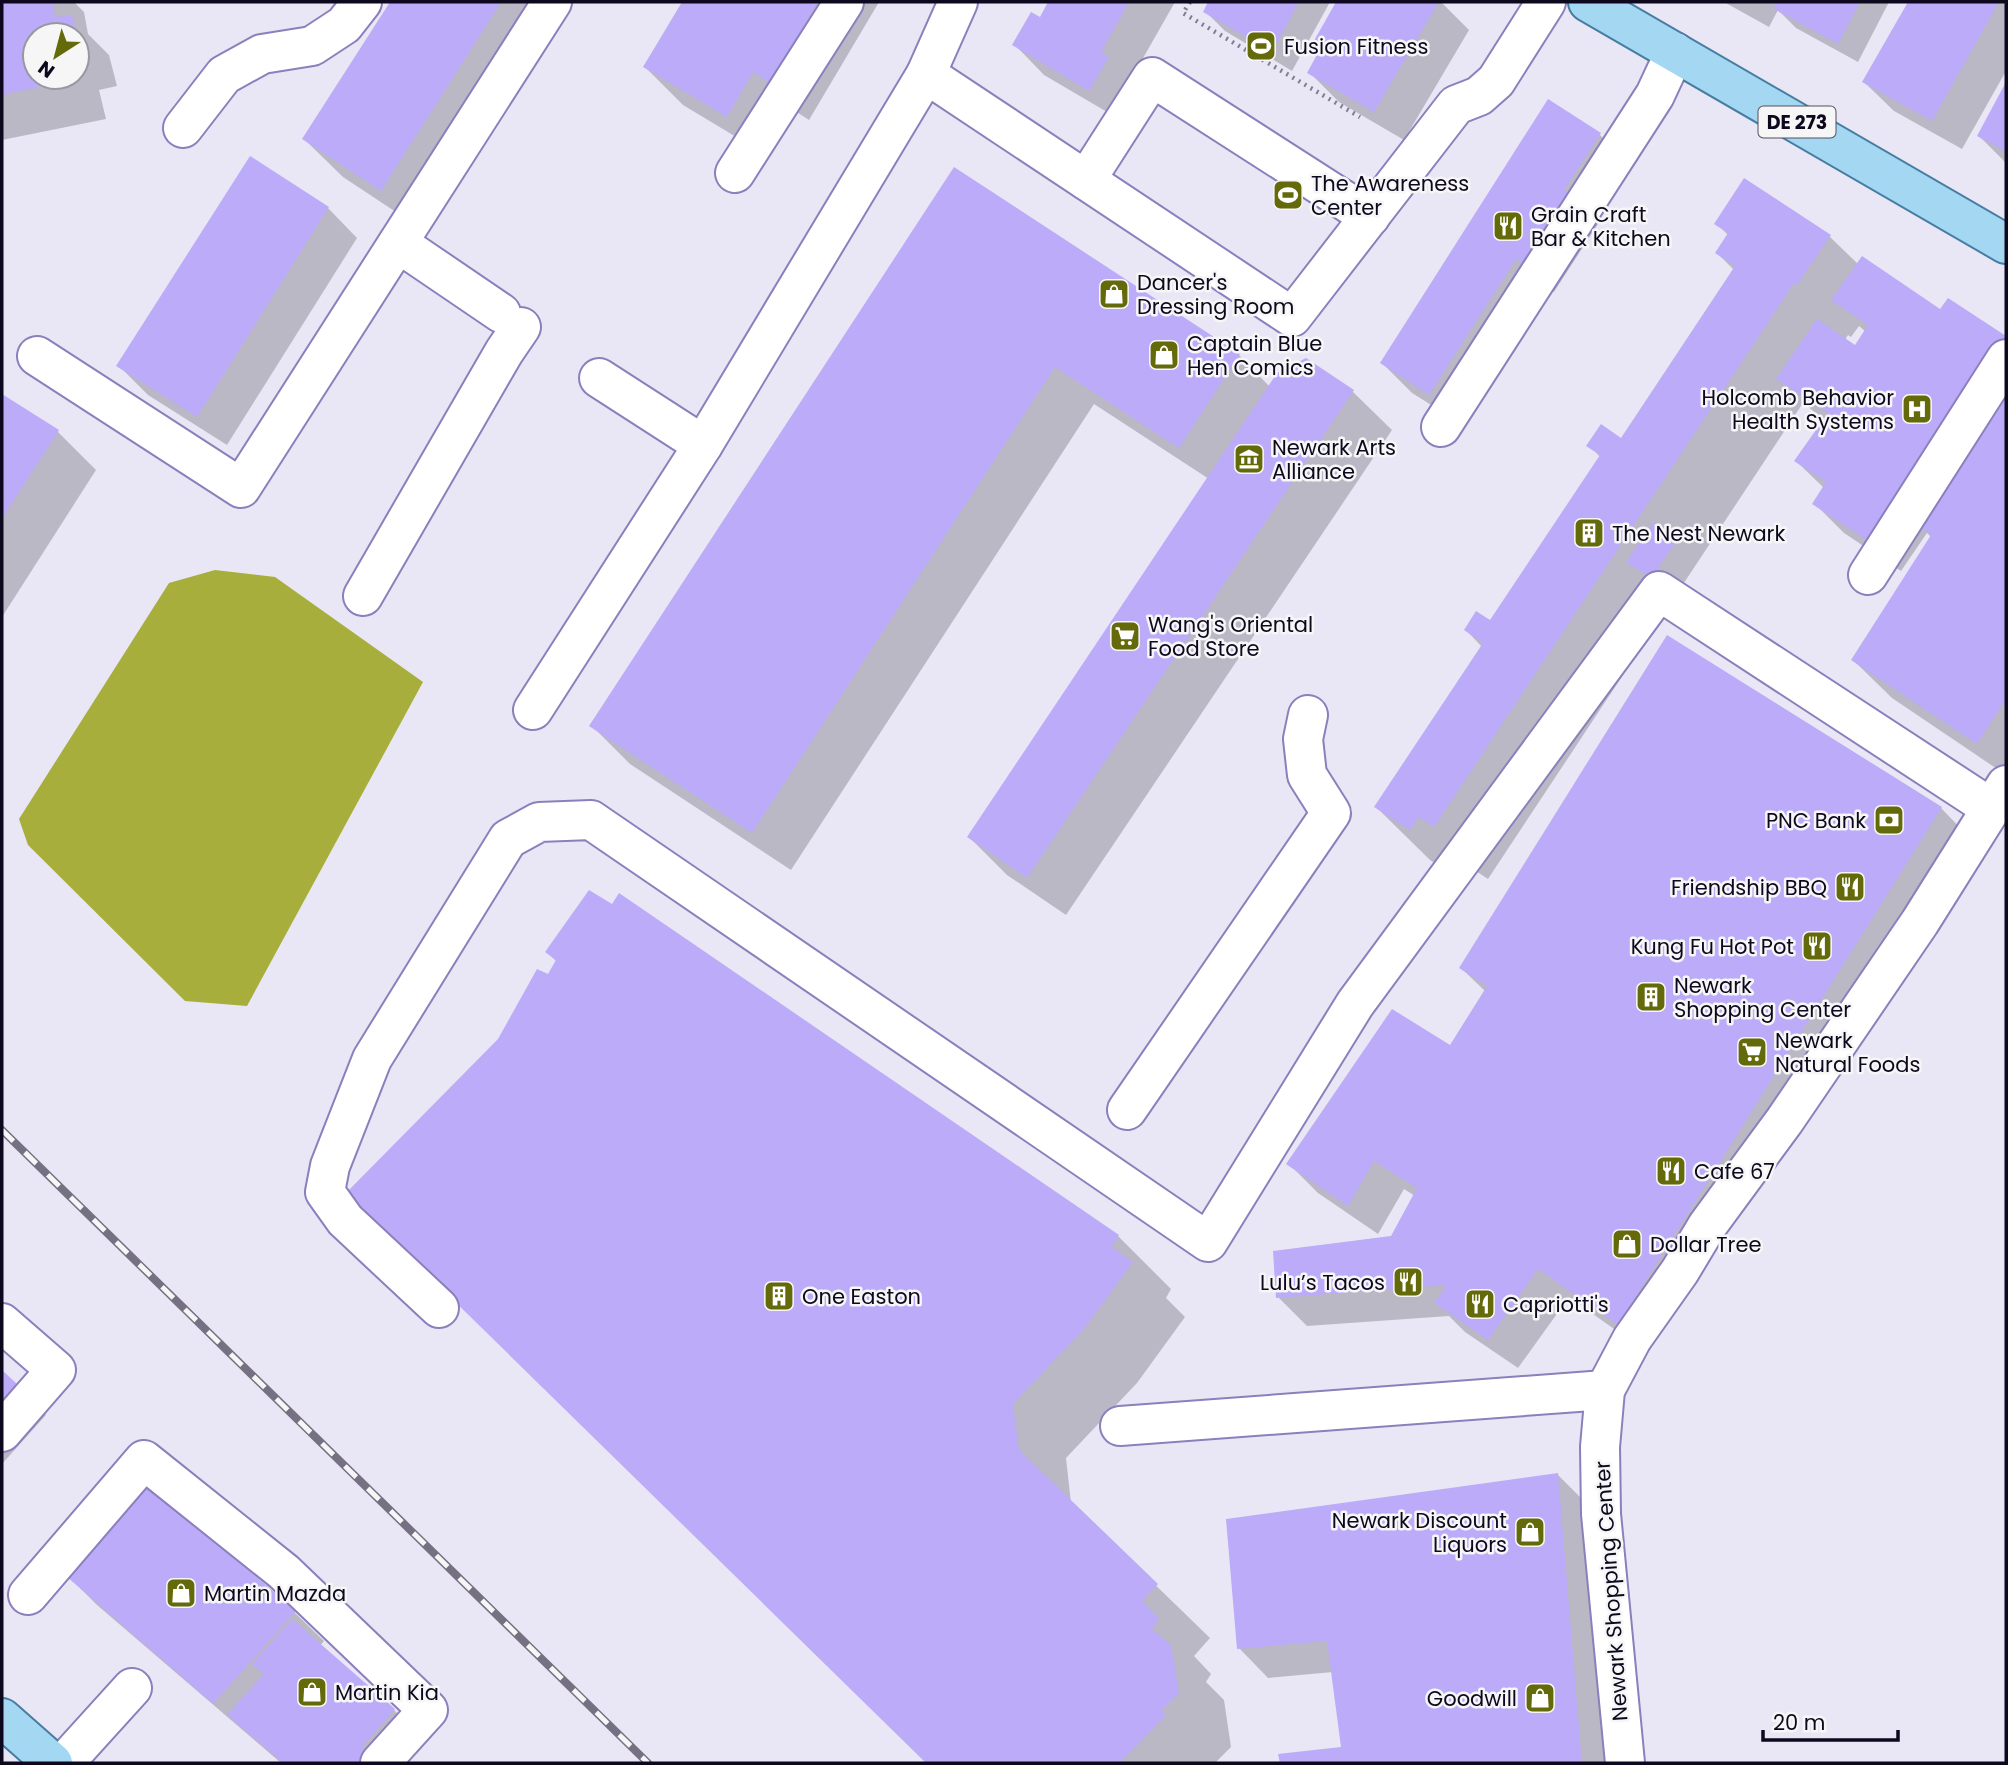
<svg xmlns="http://www.w3.org/2000/svg" width="2008" height="1765" viewBox="0 0 2008 1765" font-family="Poppins,sans-serif">
  <style>
    .forest { fill: #a7ae3b }
    .shadow { fill: #0003; fill-rule: evenodd }
    .building { fill: #bbabf8 }
    .lines { fill: none; stroke-linecap: round; stroke-linejoin: round }
    .minor-casing { stroke: #8b7fbc; stroke-width: 42 }
    .major-casing { stroke: #477da2; stroke-width: 42 }
    .path { stroke: #827e90; stroke-width: 4.5; stroke-dasharray: 2 5; stroke-linecap: butt }
    .minor { stroke: #fff; stroke-width: 38 }
    .major { stroke: #a3d7f2; stroke-width: 38 }
    .rail-casing { stroke: #757183; stroke-width: 8 }
    .rail { stroke: #f6f6f6; stroke-width: 5; stroke-dasharray: 16; stroke-linecap: butt }
    .labels { text-anchor: middle; dominant-baseline: central; stroke-width: 5; stroke-linejoin: round; paint-order: stroke }
    .shield { fill: #f6f6f6; stroke: #544f5f; stroke-width: 2 }
    .shield-label { font-size: 19px; font-weight: bold; fill: #0e081e }
    .poi-label { font-size: 21px; fill: #0e081e; stroke: #f6f6f6; text-anchor: start }
    .street-label { font-size: 21px; fill: #0e081e; stroke: #f6f6f6 }
  </style>
  <rect width="100%" height="100%" fill="#e9e7f5"/>
  <polygon class="forest" points="215,570 275,577 423,682 247,1006 185,1001 28,845 19,819 169,583"/>
  <g class="shadow">
    <path d="M2 2H74L84 12 88 34 109 55 117 86 99 90 106 119 2 140ZM35 35H77V77H35Z"/>
    <polygon points="392,2 563,2 420,228 343,177 304,139"/>
    <polygon points="684,2 879,2 809,120 792,109 766,155 683,105 645,67"/>
    <polygon points="1050,2 1175,2 1130,81 1119,119 1044,75 1015,45 1040,19"/>
    <polygon points="1210,2 1330,2 1292,71 1225,31 1205,11"/>
    <polygon points="1338,2 1441,2 1469,30 1404,140 1339,102 1309,72 1320,53 1313,45"/>
    <polygon points="1724,2 1889,2 1858,62 1796,28 1778,10 1769,27"/>
    <polygon points="1910,2 2006,2 2006,71 1962,149 1894,111 1864,82"/>
    <polygon points="2006,86 2006,163 1979,136"/>
    <polygon points="1599,134 1629,164 1593,220 1598,224 1554,292 1546,287 1460,423 1412,393 1382,363"/>
    <polygon points="954,170 1239,355 1270,387 1306,360 1353,392 1392,430 1066,915 1007,875 969,837 1209,479 1094,404 791,870 630,764 592,726"/>
    <polygon points="328,208 357,238 227,445 148,395 118,365"/>
    <path d="M1717 224 1829 236 1858 264 1941 311 1948 300 2006 339V775L1892 698 1853 660 1932 538 1927 533 1901 571 1844 533 1814 503 1824 488 1796 461 1825 420 1803 403 1488 879 1473 869 1464 882 1430 860 1376 807 1482 647 1466 630 1491 623 1600 457 1589 445 1622 440 1734 270 1717 253 1728 235ZM1859 326 1866 332 1855 347 1845 340 1848 335 1851 337Z"/>
    <polygon points="2,396 57,431 96,470 2,617"/>
    <polygon points="1941,808 1970,838 1648,1353 1569,1297 1518,1368 1465,1332 1449,1316 1307,1326 1278,1297 1392,1237 1415,1196 1404,1189 1378,1234 1318,1193 1289,1164 1451,1048 1486,992 1461,968"/>
    <polygon points="547,952 1118,1236 1171,1289 1166,1298 1185,1317 1137,1383 1066,1458 1071,1503 1210,1638 1194,1656 1211,1674 1206,1682 1224,1700 1231,1747 1215,1763 927,1763 401,1247 500,1040 557,962"/>
    <polygon points="2,1372 46,1415 2,1464"/>
    <polygon points="1558,1475 1587,1504 1609,1763 1281,1763 1280,1755 1343,1749 1333,1672 1268,1678 1239,1648"/>
    <polygon points="68,1576 294,1612 324,1641 320,1646 394,1710 423,1740 403,1763 281,1763 97,1605"/>
  </g>
  <g class="building">
    <polygon points="2,2 52,2 55,17 72,15 77,35 35,35 35,77 67,77 68,81 2,95"/>
    <polygon points="390,2 501,2 381,191 302,139"/>
    <polygon points="682,2 818,2 770,83 753,72 727,117 643,67"/>
    <polygon points="1048,2 1129,2 1101,52 1109,57 1089,91 1012,45 1031,12 1040,17"/>
    <polygon points="1208,2 1299,2 1272,52 1203,12"/>
    <polygon points="1336,2 1439,2 1374,112 1307,73 1319,51 1311,46"/>
    <polygon points="1777,2 1860,2 1838,44 1774,9"/>
    <polygon points="1908,2 1999,2 1932,121 1862,82"/>
    <polygon points="2006,82 2006,152 1977,136"/>
    <polygon points="1548,99 1601,133 1564,190 1569,194 1524,264 1516,259 1429,395 1380,363"/>
    <polygon points="250,156 329,207 197,417 116,366"/>
    <polygon points="954,167 1240,354 1179,448 1055,367 752,833 589,726"/>
    <polygon points="1744,178 1831,235 1797,285 1794,283 1434,827 1419,817 1410,830 1374,807 1483,643 1464,630 1476,611 1490,620 1600,455 1586,446 1601,424 1621,438 1735,266 1715,253 1728,233 1714,224"/>
    <polygon points="1862,256 1940,309 1948,298 2006,336 1871,543 1812,504 1826,482 1794,461 1828,413 1776,379 1817,319 1855,345 1868,325 1831,300"/>
    <polygon points="1306,358 1354,390 1027,878 967,837 1277,373"/>
    <polygon points="2000,391 2006,395 2006,699 1977,744 1851,660 1931,535 1915,524"/>
    <polygon points="2,394 59,430 2,519"/>
    <polygon points="1654,522 1678,539 1651,578 1626,562"/>
    <polygon points="1667,635 1942,807 1618,1325 1538,1269 1488,1340 1434,1303 1447,1285 1276,1298 1273,1251 1391,1236 1417,1188 1374,1161 1348,1206 1286,1164 1392,1009 1450,1045 1487,986 1459,968"/>
    <polygon points="589,890 612,904 619,893 1119,1235 1112,1247 1133,1262 1084,1329 1013,1404 1019,1450 1158,1584 1142,1601 1159,1619 1152,1629 1171,1645 1179,1693 1161,1710 1166,1715 1119,1763 926,1763 345,1194 498,1039 537,969 548,974 556,960 545,952"/>
    <polygon points="2,1370 18,1385 2,1402"/>
    <polygon points="1558,1473 1582,1763 1280,1763 1278,1754 1341,1747 1327,1641 1237,1649 1226,1519"/>
    <polygon points="147,1482 296,1611 213,1704 66,1576"/>
    <polygon points="292,1619 395,1709 362,1747 369,1753 361,1763 283,1763 227,1715 264,1674 252,1664"/>
  </g>
  <g class="lines">
    <g class="minor-casing">
      <g id="minor">
        <polyline points="926,74 1292,317 1456,105 1479,96 1496,81 1546,2"/>
        <polyline points="183,128 224,75 262,54 312,46 344,25 362,2"/>
        <polyline points="735,173 844,2"/>
        <polyline points="1086,180 1152,77 1370,217"/>
        <polyline points="398,243 501,313"/>
        <polyline points="37,356 241,488 552,2"/>
        <polyline points="599,378 703,445"/>
        <polyline points="1441,427 1655,95 1675,52"/>
        <polyline points="1868,575 2006,359"/>
        <polyline points="363,596 504,352 521,327"/>
        <polyline points="533,710 703,445 926,74 958,2"/>
        <polyline points="1127,1110 1331,813 1307,775 1303,739 1308,715"/>
        <polyline points="439,1308 345,1220 325,1192 330,1166 372,1059 508,839 539,822 591,820 1208,1242 1355,1004 1659,591 1991,808"/>
        <polyline points="2,1323 56,1370 2,1432"/>
        <polyline points="1120,1426 1605,1390"/>
        <polyline points="28,1595 144,1460 284,1572 428,1710 380,1763"/>
        <polyline points="64,1763 132,1688"/>
        <polyline points="1625,1763 1601,1514 1600,1447 1605,1390 1632,1339 1680,1271 1707,1226 1785,1120 1920,922 2006,785"/>
      </g>
    </g>
    <g class="major-casing">
      <g id="major">
        <polyline points="1588,2 2006,244"/>
        <polyline points="2,1718 53,1763"/>
      </g>
    </g>
    <polyline class="path" points="1190,2 1183,13 1360,117"/>
    <use href="#minor" class="minor"/>
    <use href="#major" class="major"/>
    <g class="rail-casing">
      <polyline id="rail" points="2,1130 648,1763"/>
    </g>
    <use href="#rail" class="rail"/>
  </g>
  <defs>
    <g id="stadium-square" transform="scale(1.575)"><rect x="-9" y="-9" width="18" height="18" rx="4" fill="#646909" stroke="#f6f6f6"/><path d="M0-5a6.5 5 0 1 0 0 10a6.5 5 0 1 0 0-10ZM-3.5-1.8h7v3.6h-7Z" fill="#fff"/></g>
    <g id="restaurant-square" transform="scale(1.575)"><rect x="-9" y="-9" width="18" height="18" rx="4" fill="#646909" stroke="#f6f6f6"/><path d="M-5-6h1v4h1v-4h1v4h1v-4h1v5L-1.5 .5V6h-2V.5L-5-1ZM5-6V6H3V1.5H1.5Q1.5-4 5-6Z" fill="#fff"/></g>
    <g id="shop-square" transform="scale(1.575)"><rect x="-9" y="-9" width="18" height="18" rx="4" fill="#646909" stroke="#f6f6f6"/><path d="M-5-2.5h2.3a2.7 3.5 0 0 1 5.4 0H5L5.5 6h-11ZM-1.5-2.5h3a1.5 2.3 0 0 0-3 0Z" fill="#fff"/></g>
    <g id="hospital-square" transform="scale(1.575)"><rect x="-9" y="-9" width="18" height="18" rx="4" fill="#646909" stroke="#f6f6f6"/><path d="M-5-5h3v3.5h4V-5h3V5h-3V1.5h-4V5h-3Z" fill="#fff"/></g>
    <g id="museum-square" transform="scale(1.575)"><rect x="-9" y="-9" width="18" height="18" rx="4" fill="#646909" stroke="#f6f6f6"/><path d="M0-6L6-3V-2H-6V-3ZM-5-1h2V3h-2ZM-1-1h2V3h-2ZM3-1h2V3H3ZM-6 4H6V6H-6Z" fill="#fff"/></g>
    <g id="building-square" transform="scale(1.575)"><rect x="-9" y="-9" width="18" height="18" rx="4" fill="#646909" stroke="#f6f6f6"/><path d="M-4-6H4V6H1V3H-1V6H-4ZM-2.5-4.3h1.7v1.8h-1.7ZM.8-4.3h1.7v1.8H.8ZM-2.5-1h1.7V.8h-1.7ZM.8-1h1.7V.8H.8Z" fill="#fff"/></g>
    <g id="supermarket-square" transform="scale(1.575)"><rect x="-9" y="-9" width="18" height="18" rx="4" fill="#646909" stroke="#f6f6f6"/><path d="M-6-5.5h2.5l.6 2H6L4.5 2H-2.5L-4.4-4H-6ZM-1.5 3.2a1.3 1.3 0 1 0 .1 0ZM3 3.2a1.3 1.3 0 1 0 .1 0Z" fill="#fff"/></g>
    <g id="bank-square" transform="scale(1.575)"><rect x="-9" y="-9" width="18" height="18" rx="4" fill="#646909" stroke="#f6f6f6"/><path d="M-6-4H6V4H-6ZM0-2.3a2.3 2.3 0 1 0 0 4.6a2.3 2.3 0 1 0 0-4.6Z" fill="#fff"/></g>
  </defs>
  <g fill-rule="evenodd">
    <use href="#stadium-square" x="1261" y="46"/>
    <use href="#stadium-square" x="1288" y="195"/>
    <use href="#restaurant-square" x="1508" y="226"/>
    <use href="#shop-square" x="1114" y="294"/>
    <use href="#shop-square" x="1164" y="355"/>
    <use href="#hospital-square" x="1917" y="409"/>
    <use href="#museum-square" x="1249" y="459"/>
    <use href="#building-square" x="1589" y="533"/>
    <use href="#supermarket-square" x="1125" y="636"/>
    <use href="#bank-square" x="1889" y="820"/>
    <use href="#restaurant-square" x="1850" y="887"/>
    <use href="#restaurant-square" x="1817" y="946"/>
    <use href="#building-square" x="1651" y="997"/>
    <use href="#supermarket-square" x="1752" y="1052"/>
    <use href="#restaurant-square" x="1671" y="1171"/>
    <use href="#shop-square" x="1627" y="1244"/>
    <use href="#restaurant-square" x="1408" y="1282"/>
    <use href="#building-square" x="779" y="1296"/>
    <use href="#restaurant-square" x="1480" y="1304"/>
    <use href="#shop-square" x="1530" y="1532"/>
    <use href="#shop-square" x="181" y="1593"/>
    <use href="#shop-square" x="312" y="1692"/>
    <use href="#shop-square" x="1540" y="1698"/>
  </g>
  <g class="labels">
    <rect class="shield" x="1758.5" y="106.5" width="77" height="31" rx="5"/>
    <g class="shield-label">
      <text x="1797" y="122">DE 273</text>
    </g>
    <g class="poi-label">
      <text x="1284" y="46">Fusion Fitness</text>
      <text x="1311" y="183">The Awareness<tspan x="1311" dy="24">Center</tspan></text>
      <text x="1531" y="214">Grain Craft<tspan x="1531" dy="24">Bar &amp; Kitchen</tspan></text>
      <text x="1137" y="282">Dancer's<tspan x="1137" dy="24">Dressing Room</tspan></text>
      <text x="1187" y="343">Captain Blue<tspan x="1187" dy="24">Hen Comics</tspan></text>
      <text x="1894" y="397" text-anchor="end">Holcomb Behavior<tspan x="1894" dy="24">Health Systems</tspan></text>
      <text x="1272" y="447">Newark Arts<tspan x="1272" dy="24">Alliance</tspan></text>
      <text x="1612" y="533">The Nest Newark</text>
      <text x="1148" y="624">Wang's Oriental<tspan x="1148" dy="24">Food Store</tspan></text>
      <text x="1866" y="820" text-anchor="end">PNC Bank</text>
      <text x="1827" y="887" text-anchor="end">Friendship BBQ</text>
      <text x="1794" y="946" text-anchor="end">Kung Fu Hot Pot</text>
      <text x="1674" y="985">Newark<tspan x="1674" dy="24">Shopping Center</tspan></text>
      <text x="1775" y="1040">Newark<tspan x="1775" dy="24">Natural Foods</tspan></text>
      <text x="1694" y="1171">Cafe 67</text>
      <text x="1650" y="1244">Dollar Tree</text>
      <text x="1385" y="1282" text-anchor="end">Lulu’s Tacos</text>
      <text x="802" y="1296">One Easton</text>
      <text x="1503" y="1304">Capriotti's</text>
      <text x="1507" y="1520" text-anchor="end">Newark Discount<tspan x="1507" dy="24">Liquors</tspan></text>
      <text x="204" y="1593">Martin Mazda</text>
      <text x="335" y="1692">Martin Kia</text>
      <text x="1517" y="1698" text-anchor="end">Goodwill</text>
    </g>
    <g class="street-label">
      <text transform="translate(1611 1591) rotate(-94)">Newark Shopping Center</text>
    </g>
  </g>
  <rect width="2008" height="1765" fill="none" stroke="#0e081e" stroke-width="7"/>
  <g transform="translate(56 56) rotate(216)"><circle r="33" fill="#f6f6f6" stroke="#9997a0" stroke-width="2"/>
  <path d="M0-5L12 26L0 18L-12 26Z" fill="#646909"/>
  <text y="-10" font-size="19" font-weight="bold" text-anchor="middle" fill="#0e081e">N</text>
  </g>
  <path d="M1763 1730v10h135v-10" fill="none" stroke="#0e081e" stroke-width="3.5"/>
  <text x="1773" y="1730" font-size="21" fill="#0e081e" stroke="#f6f6f6" stroke-width="5" paint-order="stroke">20 m</text>
</svg>
